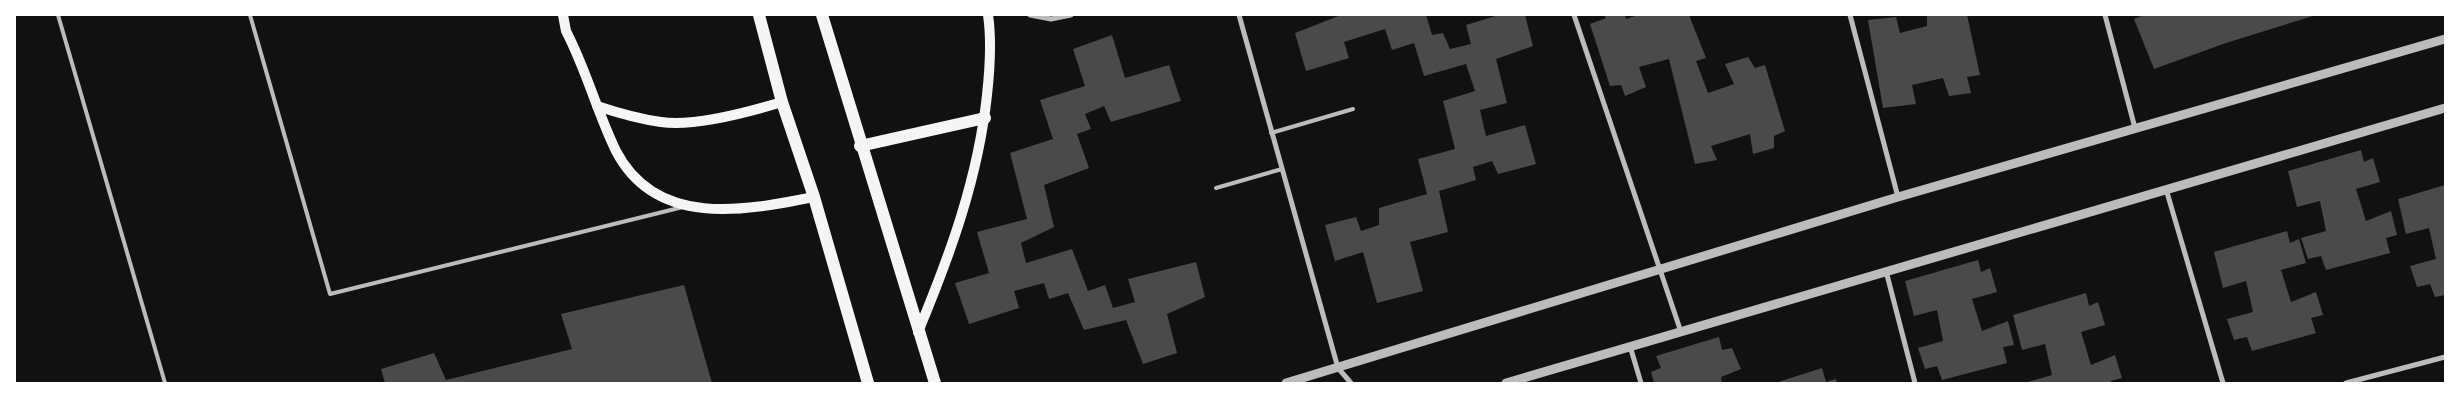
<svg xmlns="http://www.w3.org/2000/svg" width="2460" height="398" viewBox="0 0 2460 398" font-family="Mulish,sans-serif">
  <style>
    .building { fill: #4a4a4a }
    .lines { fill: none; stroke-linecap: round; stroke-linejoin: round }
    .service { stroke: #bcbcbc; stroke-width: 4 }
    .minor { stroke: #bcbcbc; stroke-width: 5 }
    .tertiary { stroke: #bcbcbc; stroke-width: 9 }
    .secondary { stroke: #f5f5f5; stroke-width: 10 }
    .primary { stroke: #f5f5f5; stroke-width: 12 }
  </style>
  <rect width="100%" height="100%" fill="#111"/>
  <g class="building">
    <polygon points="1341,15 1426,15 1432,35 1443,33 1450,49 1471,44 1466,25 1499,15 1525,15 1533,46 1496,59 1507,103 1480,110 1486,136 1525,125 1536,164 1498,174 1492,161 1473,167 1476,180 1439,191 1448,232 1410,242 1423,291 1377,303 1363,252 1335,261 1325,225 1356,217 1361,231 1379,225 1379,208 1427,194 1418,159 1455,149 1443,101 1475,91 1466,64 1424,76 1414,43 1392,50 1385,29 1344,42 1349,58 1306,71 1295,33"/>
    <polygon points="1604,15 1625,15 1626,19 1638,15 1689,15 1706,58 1696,61 1708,93 1734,84 1725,64 1748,57 1755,68 1765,65 1785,131 1774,136 1774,148 1753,154 1750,134 1711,146 1717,160 1695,164 1669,59 1639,67 1646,87 1625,96 1621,85 1610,86 1590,24 1606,18"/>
    <polygon points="1927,15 1967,15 1980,75 1967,77 1971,93 1949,96 1943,78 1912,85 1916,104 1883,108 1868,20 1896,17 1900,33 1927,26"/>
    <polygon points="2144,15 2316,15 2226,43 2154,69 2134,19"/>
    <polygon points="1112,35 1125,78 1169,65 1181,101 1111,122 1104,106 1085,114 1091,129 1077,134 1089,168 1044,185 1054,227 1021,243 1026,263 1072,249 1088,291 1105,285 1113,308 1135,302 1128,279 1196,262 1205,297 1167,314 1177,353 1143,364 1126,320 1084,330 1068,293 1049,299 1044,283 1014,291 1019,308 969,324 955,283 989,273 977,232 1027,219 1010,153 1053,139 1040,100 1085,86 1073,49"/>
    <polygon points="2361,150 2364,162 2373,158 2380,182 2356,189 2366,221 2391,211 2397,235 2386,238 2390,253 2326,270 2321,256 2308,259 2301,238 2326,231 2320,201 2297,207 2288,171"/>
    <polygon points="2445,185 2445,295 2435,297 2430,284 2417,287 2410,266 2436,259 2429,228 2406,234 2398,199"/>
    <polygon points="2287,231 2290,243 2299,239 2306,263 2281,270 2291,302 2316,292 2323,315 2311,318 2316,333 2252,351 2247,337 2234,340 2227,319 2253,312 2246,281 2223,288 2214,252"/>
    <polygon points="1978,260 1981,272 1990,268 1997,292 1972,299 1982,331 2008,321 2014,345 2003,347 2007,363 1942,380 1937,366 1925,369 1918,348 1943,341 1937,310 1914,316 1905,281"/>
    <polygon points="684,285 712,383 385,383 381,369 434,353 446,380 572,349 561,314"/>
    <polygon points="2086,293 2089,306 2098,302 2105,325 2081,332 2091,365 2115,355 2122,378 2111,381 2111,383 2024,383 2052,375 2045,344 2022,350 2013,315"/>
    <polygon points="1719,337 1722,350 1732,348 1741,369 1721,377 1722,383 1654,383 1651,372 1661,368 1656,356"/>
    <polygon points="1822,368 1826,382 1836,379 1837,383 1775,383"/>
  </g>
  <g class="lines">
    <g class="service">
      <polyline points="58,15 165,383"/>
      <polyline points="250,15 330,294 683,207"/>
      <polyline points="1271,133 1353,109"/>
      <polyline points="1216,188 1282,169"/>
    </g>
    <g class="minor">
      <polyline points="1030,15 1051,19 1071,15"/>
      <polyline points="1239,15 1338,368 1351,383"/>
      <polyline points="1574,15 1681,332"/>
      <polyline points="1850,15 1898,197"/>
      <polyline points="2105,15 2135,128"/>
      <polyline points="2166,189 2223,383"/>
      <polyline points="1886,271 1915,383"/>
      <polyline points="1630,346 1641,383"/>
      <polyline points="2346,383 2445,357"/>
    </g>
    <g class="tertiary">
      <polyline points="1286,383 1898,197 2445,39"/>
      <polyline points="1506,383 2445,108"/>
    </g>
    <g class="secondary">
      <path d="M563 15 566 31C586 69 597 112 616 151 656 228 744 211 814 197"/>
      <path d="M597 106C618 113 639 119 661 122 695 127 749 112 782 102"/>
      <path d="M918 332C950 255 978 179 987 95 990 68 992 42 988 15"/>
    </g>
    <g class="primary">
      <polyline points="759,15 782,102 814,197 868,383"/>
      <polyline points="822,15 935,383"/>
      <polyline points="860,146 985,118"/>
    </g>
  </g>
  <rect width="2460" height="398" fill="none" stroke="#ffffff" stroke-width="32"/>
</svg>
